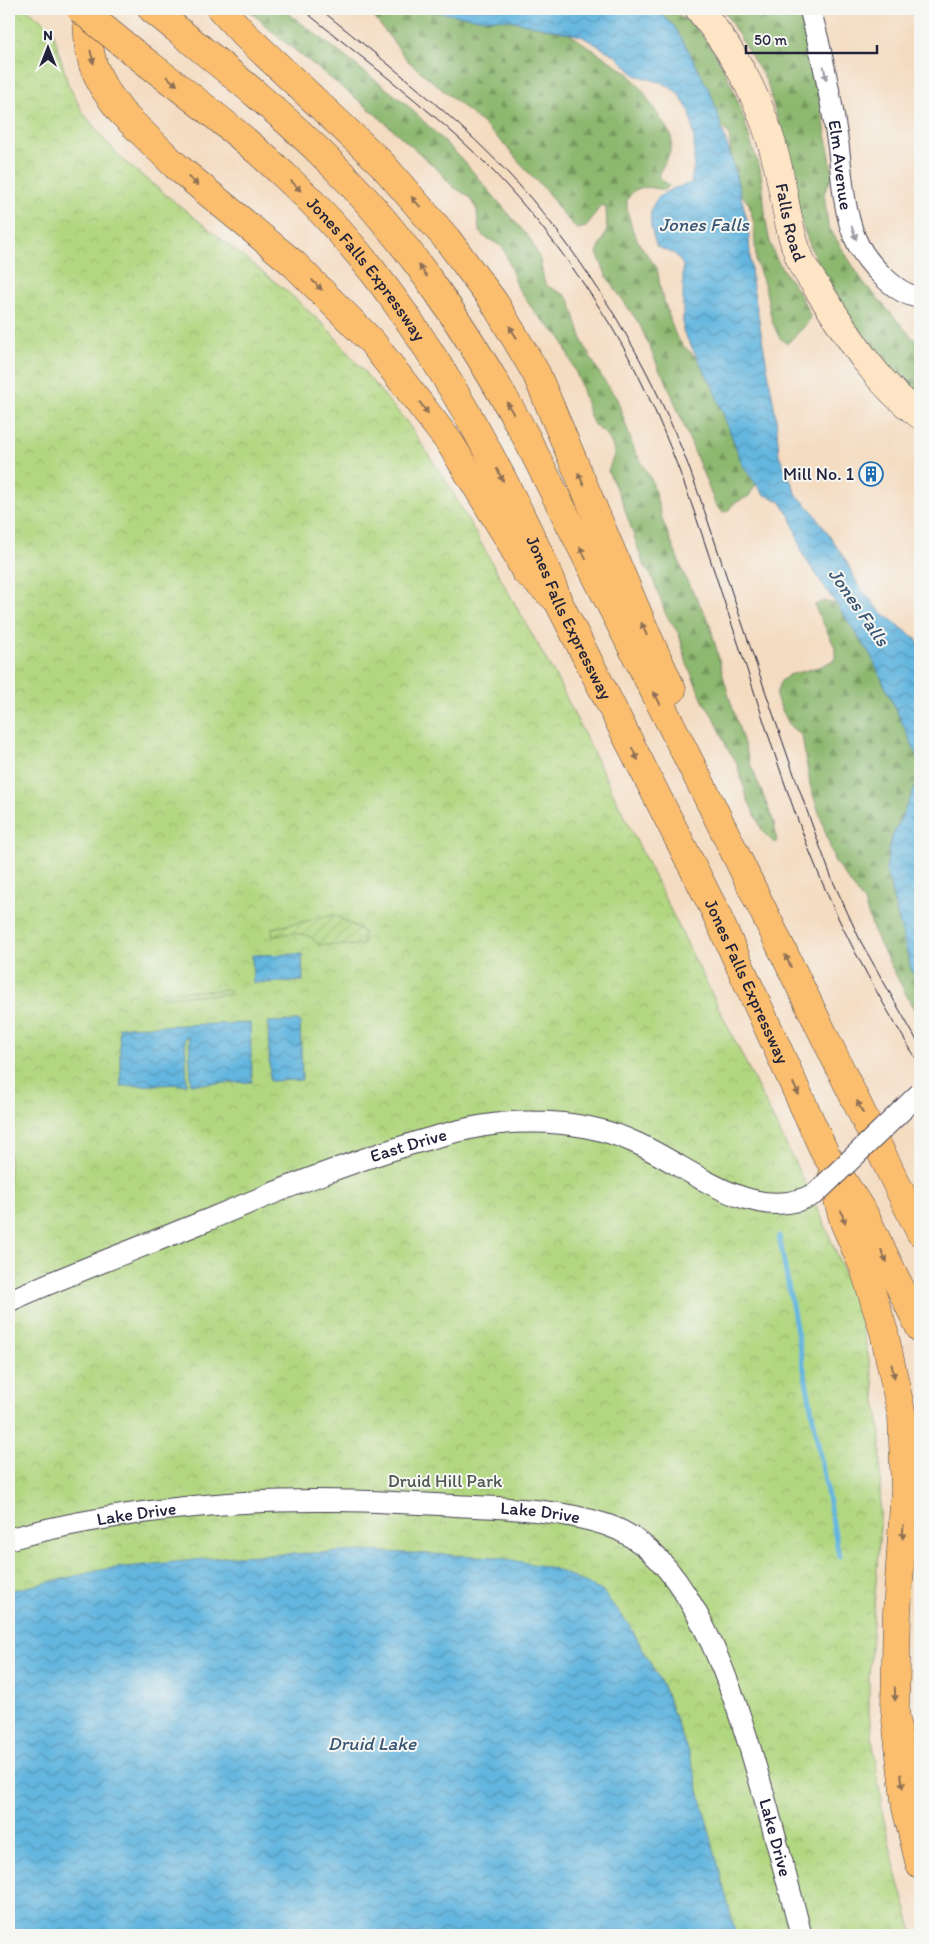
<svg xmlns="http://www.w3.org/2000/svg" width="929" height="1944" viewBox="0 0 929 1944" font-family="Itim,sans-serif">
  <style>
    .forest { fill: url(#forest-firs); stroke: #586d55 }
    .park { fill: url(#park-crowns); stroke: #6a7c5e }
    .garden { fill: url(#garden-furrows); stroke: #6a7c5e }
    .water { fill: url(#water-waves); stroke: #436c8d }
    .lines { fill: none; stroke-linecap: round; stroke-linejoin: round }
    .stream { stroke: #64b6df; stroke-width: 5 }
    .street-casing { stroke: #423e4f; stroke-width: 23 }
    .secondary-casing { stroke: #423e4f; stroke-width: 29 }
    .highway-casing { stroke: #423e4f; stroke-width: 29 }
    .street { stroke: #fff; stroke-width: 21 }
    .secondary { stroke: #fde5c5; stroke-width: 28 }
    .highway { stroke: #fabe6e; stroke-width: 28 }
    .tram { stroke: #22223b; stroke-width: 1 }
    .street-bridge-casing { stroke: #423e4f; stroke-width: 23; stroke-linecap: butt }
    .highway-bridge-casing { stroke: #423e4f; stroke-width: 29; stroke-linecap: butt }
    .street-bridge { stroke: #fff; stroke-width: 21 }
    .highway-bridge { stroke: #fabe6e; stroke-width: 28 }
    .oneway { fill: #8e7054 }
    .oneway2 { fill: #9c9ca7 }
    .labels { text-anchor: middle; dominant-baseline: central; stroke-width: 4; stroke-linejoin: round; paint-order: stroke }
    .street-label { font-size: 18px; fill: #22223b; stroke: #f6f6f2 }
    .poi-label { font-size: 18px; fill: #22223b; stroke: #f6f6f2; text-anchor: end }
    .park-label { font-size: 18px; fill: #4d5850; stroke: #f6f6f2 }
    .water-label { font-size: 19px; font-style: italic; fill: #395674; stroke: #f6f6f2 }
  </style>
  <defs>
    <pattern id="forest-firs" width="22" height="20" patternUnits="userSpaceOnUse" patternTransform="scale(1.25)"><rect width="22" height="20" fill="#8db86f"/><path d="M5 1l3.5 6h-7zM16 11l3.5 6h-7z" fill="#73955c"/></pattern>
    <pattern id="park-crowns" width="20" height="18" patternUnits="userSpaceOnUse" patternTransform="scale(1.25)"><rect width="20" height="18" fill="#b2d781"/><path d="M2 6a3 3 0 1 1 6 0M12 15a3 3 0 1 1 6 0" fill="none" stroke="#99b870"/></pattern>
    <pattern id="garden-furrows" width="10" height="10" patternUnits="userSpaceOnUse" patternTransform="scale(1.25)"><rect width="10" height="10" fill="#b2d781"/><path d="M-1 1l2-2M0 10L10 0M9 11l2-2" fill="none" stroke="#99b870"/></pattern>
    <pattern id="water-waves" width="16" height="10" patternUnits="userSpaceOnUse" patternTransform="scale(1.25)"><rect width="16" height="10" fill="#64b6df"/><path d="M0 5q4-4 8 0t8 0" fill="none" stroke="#5294b6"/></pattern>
  </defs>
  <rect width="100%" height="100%" fill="#f6f6f2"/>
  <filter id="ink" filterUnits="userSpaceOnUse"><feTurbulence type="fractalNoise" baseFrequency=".02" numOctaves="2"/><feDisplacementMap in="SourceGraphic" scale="10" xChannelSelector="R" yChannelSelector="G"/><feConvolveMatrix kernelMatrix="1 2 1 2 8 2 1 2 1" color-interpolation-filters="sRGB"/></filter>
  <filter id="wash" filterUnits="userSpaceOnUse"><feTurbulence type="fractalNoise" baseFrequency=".0096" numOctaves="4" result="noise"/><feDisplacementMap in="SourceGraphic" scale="20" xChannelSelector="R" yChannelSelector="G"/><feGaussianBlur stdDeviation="1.12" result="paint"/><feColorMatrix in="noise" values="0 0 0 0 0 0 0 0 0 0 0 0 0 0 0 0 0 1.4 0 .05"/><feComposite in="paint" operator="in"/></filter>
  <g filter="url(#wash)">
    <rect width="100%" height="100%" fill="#f4dcc1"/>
    <g class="forest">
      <polygon points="248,9 283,9 405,103 463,160 530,239 540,260 544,281 547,286 565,295 570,301 583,343 601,376 617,399 634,449 652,481 662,519 686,579 709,621 727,690 750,763 774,822 777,842 774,843 763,832 747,798 736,761 727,748 716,721 703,701 687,664 679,634 666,615 653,579 643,563 622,501 608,471 614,455 613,447 607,435 594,425 590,416 579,380 561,338 536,314 518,288 503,247 483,236 479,230 477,210 469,196 453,187 438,170 372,111 277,36"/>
      <path d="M363 9H437L505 13 565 31 628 73 642 90 671 135C674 151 665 162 658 175L669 186 664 190C647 187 636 183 627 200V210L633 231 640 245 657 268 661 292 675 334 682 345 708 367 746 448 756 484 749 496 733 504 728 511 722 512 716 506 665 378 660 371 640 325 607 277 597 253 607 230 606 207 601 205 586 227 577 229 565 217 545 189 531 176 505 145 481 122 408 61 374 17Z"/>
      <path d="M656 9C710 9 740 103 752 146 755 156 760 165 761 175 765 200 764 230 774 254 784 276 801 290 810 316L807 324 787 344 779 337 772 321 765 286 756 262 754 224 749 204 740 193 731 157 729 134 718 122 667 23Z"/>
      <polygon points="723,9 800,9 812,51 833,175 824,193 828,226 863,282 920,346 920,400 886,372 821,272 801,223 786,151 767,82"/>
      <polygon points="823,601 849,607 920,739 920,1021 875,935 864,902 835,862 810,785 802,736 790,726 777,700 776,694 781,681 789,675 822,666 835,659 835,647 816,609 815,605"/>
    </g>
    <polygon class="park" points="9,9 27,9 52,28 68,84 82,111 103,138 125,162 290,294 329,330 409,425 449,486 557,679 823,1220 859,1311 872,1374 881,1435 880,1527 869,1677 869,1714 883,1816 896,1872 914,1935 9,1935"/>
    <g class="garden">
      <path d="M335 915 364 932 363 945H318C311 930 286 932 273 937L272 928Z"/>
      <polygon points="230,990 230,994 160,997 160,994 162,992"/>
    </g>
    <g class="water">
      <path d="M415 9H655L674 26 690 53 712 96 731 157 748 224 752 281 776 417 779 455 797 495 814 513 845 559 860 588 880 611 916 639 920 646V990L911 969 886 870 891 839 920 777 917 755 870 654 803 555 791 518 780 501 763 494 743 466 712 385 683 331V265L675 254 657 247C649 226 644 203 668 191 675 187 684 186 691 183L694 165V138L690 112 677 92 663 83 635 75 616 56 581 36 509 20 475 18Z"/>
      <polygon points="302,954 303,981 253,983 252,955"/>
      <polygon points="300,1021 302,1080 270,1081 268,1022"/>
      <polygon points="250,1023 252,1082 191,1084 189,1037 185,1037 187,1084 121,1086 119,1027"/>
      <polygon points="364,1551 496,1557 553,1568 602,1591 630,1626 663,1686 692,1763 736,1935 9,1935 9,1591 106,1569 234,1556"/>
    </g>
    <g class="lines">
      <polyline class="stream" points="779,1236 839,1556"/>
    </g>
  </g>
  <g filter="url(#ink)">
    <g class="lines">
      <g class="street-casing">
        <g id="street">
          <path id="s1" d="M810 9C822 53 831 98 838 144 842 174 843 209 855 238 864 260 896 296 920 297"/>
          <path id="s2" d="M9 1301C73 1272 139 1248 205 1221 273 1193 340 1165 411 1144 451 1132 491 1121 533 1122 567 1122 603 1128 634 1142 690 1166 754 1228 816 1193"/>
          <path id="s3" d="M9 1539C75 1521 142 1511 210 1505 294 1497 379 1501 463 1506 510 1508 562 1510 607 1525 622 1530 636 1539 648 1549 711 1604 746 1732 768 1810 779 1852 791 1893 801 1935"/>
        </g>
      </g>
      <g class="secondary-casing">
        <g id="secondary">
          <path id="s4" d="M699 9C738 57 764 106 778 167 786 201 788 234 803 266 838 318 869 379 920 415"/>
        </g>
      </g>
      <g class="highway-casing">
        <g id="highway">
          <polyline points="86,9 89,47 93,65 103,87 121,112 176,166 294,264 372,342 450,443 510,541 525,571 555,598"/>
          <path d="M152 9C212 58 274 106 330 162 410 241 471 337 525 435L711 804 920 1232"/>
          <polyline points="221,9 244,34 381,163 447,239 494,302 536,373 646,633 672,690"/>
          <path id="s5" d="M133 52C185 92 237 131 285 176 377 260 445 368 502 478 522 518 543 558 558 601L713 907 825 1153 864 1214 920 1328"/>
          <polyline points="832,1178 844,1222 864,1268 884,1332 902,1416 905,1489 897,1613 895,1710 906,1808 920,1865"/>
        </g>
      </g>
      <use href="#street" class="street"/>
      <use href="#secondary" class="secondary"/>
      <use href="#highway" class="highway"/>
      <g class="tram">
        <path d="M302 9C352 50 404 89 452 132 515 187 567 255 611 326 664 413 695 513 727 610 758 700 785 794 822 882 849 946 884 1006 920 1065"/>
        <path d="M320 9C405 78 491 143 558 232 615 307 662 392 694 481 708 520 721 560 734 599 766 693 797 786 832 879L861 942 920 1046"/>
      </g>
      <g class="street-bridge-casing">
        <polyline id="street-bridge" points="816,1193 920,1093"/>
      </g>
      <g class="highway-bridge-casing">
        <polyline id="highway-bridge" points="80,9 133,52"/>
      </g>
      <use href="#street-bridge" class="street-bridge"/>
      <use href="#highway-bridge" class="highway-bridge"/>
    </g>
    <defs><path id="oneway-solid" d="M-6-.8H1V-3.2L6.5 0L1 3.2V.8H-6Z" transform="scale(1.25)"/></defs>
    <g class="oneway">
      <use href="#oneway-solid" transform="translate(92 57) rotate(76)"/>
      <use href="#oneway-solid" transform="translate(172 81) rotate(38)"/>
      <use href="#oneway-solid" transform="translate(193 181) rotate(40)"/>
      <use href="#oneway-solid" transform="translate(296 186) rotate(46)"/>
      <use href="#oneway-solid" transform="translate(416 202) rotate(-132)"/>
      <use href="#oneway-solid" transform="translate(423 271) rotate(-125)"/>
      <use href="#oneway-solid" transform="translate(317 285) rotate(44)"/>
      <use href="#oneway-solid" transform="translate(513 332) rotate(-122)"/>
      <use href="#oneway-solid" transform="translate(424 408) rotate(54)"/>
      <use href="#oneway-solid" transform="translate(510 408) rotate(-119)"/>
      <use href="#oneway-solid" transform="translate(500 475) rotate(63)"/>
      <use href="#oneway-solid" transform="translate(581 479) rotate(-113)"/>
      <use href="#oneway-solid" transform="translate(583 553) rotate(-116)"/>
      <use href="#oneway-solid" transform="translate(644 629) rotate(-113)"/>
      <use href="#oneway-solid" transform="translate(657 698) rotate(-117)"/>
      <use href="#oneway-solid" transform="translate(635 754) rotate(63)"/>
      <use href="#oneway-solid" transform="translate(788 961) rotate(-116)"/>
      <use href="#oneway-solid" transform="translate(796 1089) rotate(65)"/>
      <use href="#oneway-solid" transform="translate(860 1107) rotate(-116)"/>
      <use href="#oneway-solid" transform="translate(843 1217) rotate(73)"/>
      <use href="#oneway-solid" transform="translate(884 1256) rotate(65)"/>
      <use href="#oneway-solid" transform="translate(893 1371) rotate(78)"/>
      <use href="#oneway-solid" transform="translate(903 1532) rotate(93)"/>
      <use href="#oneway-solid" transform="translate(895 1694) rotate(89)"/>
      <use href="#oneway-solid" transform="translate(902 1781) rotate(83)"/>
    </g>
    <g class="oneway2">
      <use href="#oneway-solid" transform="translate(825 73) rotate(79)"/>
      <use href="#oneway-solid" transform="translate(854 233) rotate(70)"/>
    </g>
  </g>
  <defs>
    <g id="building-ring" transform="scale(1.25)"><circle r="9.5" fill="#f6f6f2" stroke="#1f6fb2" stroke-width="1.5"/><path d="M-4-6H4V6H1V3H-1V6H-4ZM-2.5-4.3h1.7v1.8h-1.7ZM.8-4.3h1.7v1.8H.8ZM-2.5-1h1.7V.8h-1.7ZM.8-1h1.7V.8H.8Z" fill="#1f6fb2"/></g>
  </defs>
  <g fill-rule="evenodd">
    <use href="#building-ring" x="871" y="474"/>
  </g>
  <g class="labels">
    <g class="street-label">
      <text stroke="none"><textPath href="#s1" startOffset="159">Elm Avenue</textPath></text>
      <text stroke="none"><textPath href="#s4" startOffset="235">Falls Road</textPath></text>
      <text stroke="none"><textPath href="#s5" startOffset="320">Jones Falls Expressway</textPath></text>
      <text stroke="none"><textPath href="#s5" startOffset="725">Jones Falls Expressway</textPath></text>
      <text stroke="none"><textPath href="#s5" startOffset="1130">Jones Falls Expressway</textPath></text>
      <text stroke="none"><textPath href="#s2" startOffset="429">East Drive</textPath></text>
      <text stroke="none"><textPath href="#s3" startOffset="130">Lake Drive</textPath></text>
      <text stroke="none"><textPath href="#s3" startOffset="535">Lake Drive</textPath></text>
      <text stroke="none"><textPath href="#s3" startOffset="970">Lake Drive</textPath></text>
    </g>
    <g class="poi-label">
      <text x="854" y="474">Mill No. 1</text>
    </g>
    <g class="park-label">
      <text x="445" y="1481">Druid Hill Park</text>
    </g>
    <g class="water-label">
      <text x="704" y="224">Jones Falls</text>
      <text transform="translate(859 607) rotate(55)">Jones Falls</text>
      <text x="372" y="1743">Druid Lake</text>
    </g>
  </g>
  <rect width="929" height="1944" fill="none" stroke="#f6f6f2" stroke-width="30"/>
  <g transform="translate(48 48)" stroke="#f6f6f2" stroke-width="4" paint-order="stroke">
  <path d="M0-4L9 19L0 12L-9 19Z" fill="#22223b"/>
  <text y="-8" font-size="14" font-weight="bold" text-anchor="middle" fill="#22223b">N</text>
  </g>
  <path d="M746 45v8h131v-8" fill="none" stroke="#22223b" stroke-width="2.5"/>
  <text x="754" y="45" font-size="15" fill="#22223b" stroke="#f6f6f2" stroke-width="4" paint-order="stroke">50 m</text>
</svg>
